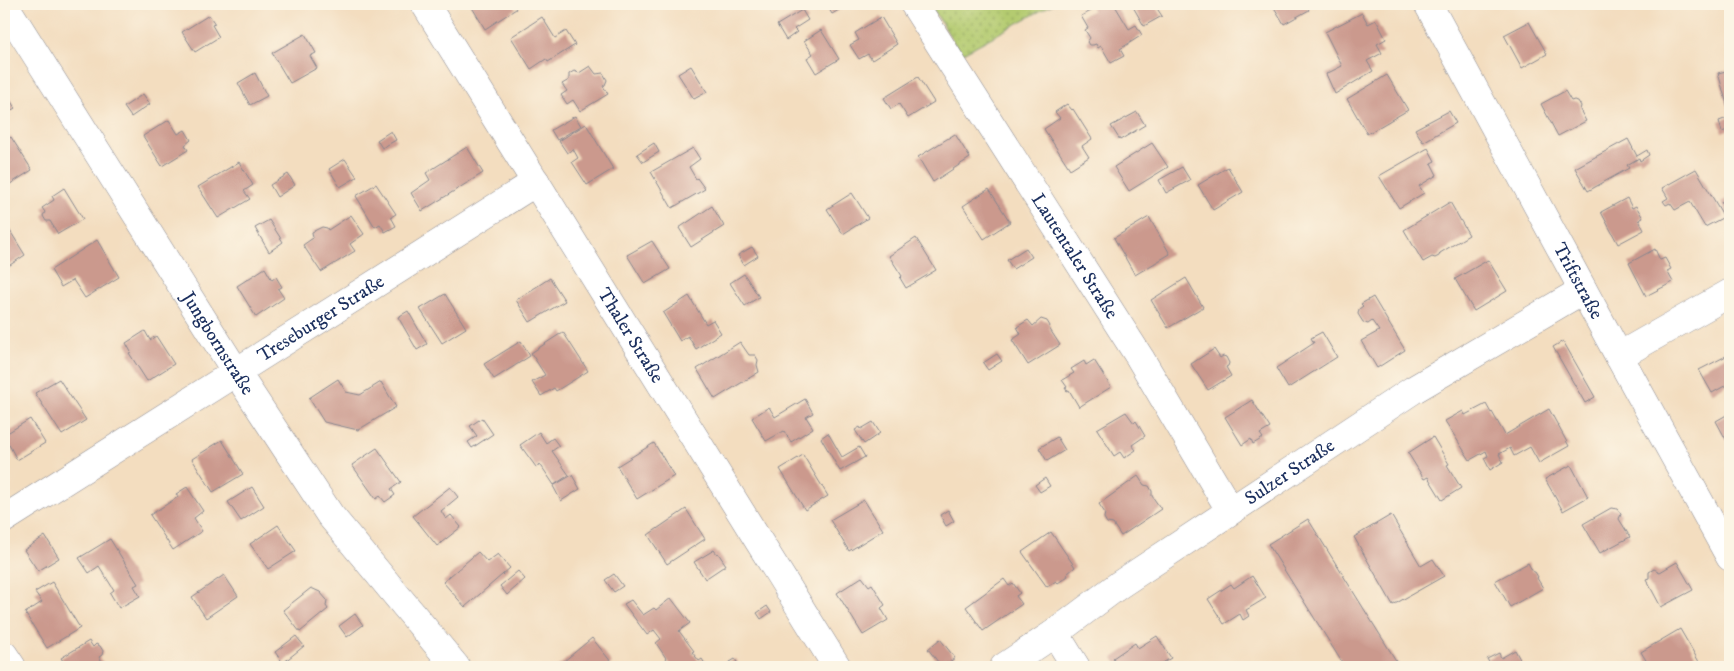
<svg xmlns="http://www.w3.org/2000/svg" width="1734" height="671" viewBox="0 0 1734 671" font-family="'IM FELL DW Pica',serif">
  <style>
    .grass { fill: url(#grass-dots); stroke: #687d67 }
    .building { fill: #cb998d }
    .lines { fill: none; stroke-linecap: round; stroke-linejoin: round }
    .street-casing { stroke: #87868e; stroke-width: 29 }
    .street { stroke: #fff; stroke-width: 28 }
    .labels { text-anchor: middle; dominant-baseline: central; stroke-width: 4.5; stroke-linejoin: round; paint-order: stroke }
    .street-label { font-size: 19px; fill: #1b2f5e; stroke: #fcf5e5 }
  </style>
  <defs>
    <pattern id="grass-dots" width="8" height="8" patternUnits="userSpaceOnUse" patternTransform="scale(1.25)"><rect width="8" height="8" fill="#b4cb70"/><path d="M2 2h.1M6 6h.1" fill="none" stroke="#92a55f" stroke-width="1.8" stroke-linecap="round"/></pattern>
  </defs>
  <rect width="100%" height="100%" fill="#fcf5e5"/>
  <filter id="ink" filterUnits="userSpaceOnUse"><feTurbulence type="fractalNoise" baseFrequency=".02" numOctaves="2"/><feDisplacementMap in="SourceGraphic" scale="10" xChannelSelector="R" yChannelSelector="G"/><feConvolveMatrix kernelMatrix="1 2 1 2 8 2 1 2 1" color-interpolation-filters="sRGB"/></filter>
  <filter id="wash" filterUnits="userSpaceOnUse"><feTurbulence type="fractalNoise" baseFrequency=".0096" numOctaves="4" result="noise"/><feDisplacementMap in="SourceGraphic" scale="20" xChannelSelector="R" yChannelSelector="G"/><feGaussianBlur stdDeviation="1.12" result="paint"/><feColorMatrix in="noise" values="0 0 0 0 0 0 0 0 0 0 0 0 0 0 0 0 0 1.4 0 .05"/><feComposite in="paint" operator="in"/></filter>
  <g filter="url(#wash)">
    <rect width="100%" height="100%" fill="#f3ddbf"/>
    <polygon class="grass" points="930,4 1053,4 961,54"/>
    <g id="blocks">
      <g class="building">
        <polygon points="470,4 513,4 516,9 485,29"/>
        <polygon points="826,4 849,4 832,14"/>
        <polygon points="1096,4 1114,4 1129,29 1136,25 1142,35 1120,49 1124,56 1111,63 1101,46 1098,48 1096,44 1093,45 1089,45 1087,42 1090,38 1085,30 1088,28 1081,16 1093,10 1091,7"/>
        <polygon points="1134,4 1154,4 1162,16 1144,26 1132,5"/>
        <polygon points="1272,4 1305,4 1309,10 1284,24"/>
        <polygon points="802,10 808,20 794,29 797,32 786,40 777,25"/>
        <polygon points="1362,13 1368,24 1376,20 1386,39 1377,44 1382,53 1367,61 1373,71 1335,94 1326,74 1342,66 1325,32"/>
        <polygon points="209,15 215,24 212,25 219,37 195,52 182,32"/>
        <polygon points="542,17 555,38 566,31 575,45 548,62 546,59 531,69 511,37"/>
        <polygon points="881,17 897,44 872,60 868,54 859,59 850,45 859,40 855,33"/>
        <polygon points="1529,22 1547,54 1522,68 1504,35"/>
        <polygon points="821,30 839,59 816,73 807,58 813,54 804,41"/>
        <polygon points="305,34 316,53 310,56 317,68 290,83 272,53"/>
        <polygon points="590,66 596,74 603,73 607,80 605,85 603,86 608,94 580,111 573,100 567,104 561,95 567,91 562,84 569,80 569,74 574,71 579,73"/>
        <polygon points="691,66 707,92 694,99 678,74"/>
        <polygon points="1730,70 1730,108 1728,108 1718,73"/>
        <polygon points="255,73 267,96 250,105 238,83"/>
        <polygon points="1387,75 1408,110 1367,134 1347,99"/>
        <polygon points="918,77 934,102 908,118 899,104 891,109 884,98"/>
        <polygon points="4,90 15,108 4,115"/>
        <polygon points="1565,91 1571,101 1574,100 1578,101 1581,106 1580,110 1586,121 1558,136 1541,104"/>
        <polygon points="143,94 150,104 131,117 124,107"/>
        <polygon points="1067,104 1072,110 1073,109 1092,139 1082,146 1089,157 1070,169 1044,129 1060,118 1055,112"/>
        <polygon points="1449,111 1456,123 1423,142 1415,129"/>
        <polygon points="1137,112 1145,125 1120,140 1111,126"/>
        <polygon points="575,116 581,126 557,140 551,130"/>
        <polygon points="1730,117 1730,129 1722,132 1719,121"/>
        <polygon points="169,120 178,134 185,130 191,140 185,145 188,150 162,166 143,136"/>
        <polygon points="586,124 613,169 587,185 572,162 578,158 573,149 567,153 559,141"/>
        <polygon points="391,131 396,140 382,148 377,140"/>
        <polygon points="955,134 970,158 933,182 918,157"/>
        <polygon points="11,137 32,170 4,188 4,142"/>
        <polygon points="1628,139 1637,156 1647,150 1649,155 1640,161 1639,158 1627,165 1629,168 1588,191 1575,168"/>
        <polygon points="654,143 659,152 643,162 637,154"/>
        <polygon points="1152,143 1168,167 1129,191 1114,167"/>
        <polygon points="467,147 483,173 422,211 411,193 430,180 426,173"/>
        <polygon points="693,148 700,159 689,167 696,179 697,178 705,189 672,208 651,172"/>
        <polygon points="1428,148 1435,161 1431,163 1437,175 1419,186 1424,193 1399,208 1379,176"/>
        <polygon points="345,159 357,177 340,187 329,169"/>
        <polygon points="239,162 253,185 244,191 250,199 218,218 198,187"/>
        <polygon points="1182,167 1190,180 1166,193 1159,180"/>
        <polygon points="1228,167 1243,192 1213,210 1198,185"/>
        <polygon points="1696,169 1724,217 1705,227 1690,202 1675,210 1670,203 1666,205 1663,201 1668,198 1662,188"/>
        <polygon points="288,174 295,185 277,197 270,185"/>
        <polygon points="376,184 396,214 391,217 396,226 385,232 380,224 375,227 356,196"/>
        <polygon points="64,188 83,219 58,234 50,221 46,221 43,216 45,212 42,208 54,200 52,196"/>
        <polygon points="989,189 1010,222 984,239 963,206"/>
        <polygon points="852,193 868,218 843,234 827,209"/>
        <polygon points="1730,197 1730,219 1721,202"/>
        <polygon points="1627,198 1632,208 1636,206 1643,218 1639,220 1644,230 1618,244 1601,212"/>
        <polygon points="1450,202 1469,235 1440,253 1439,256 1435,258 1432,257 1423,262 1404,230"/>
        <polygon points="712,206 724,226 691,247 679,228"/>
        <polygon points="351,215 364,234 350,244 355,251 321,272 303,245 313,238 312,232 322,227 327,228 328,230"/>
        <polygon points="1149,217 1170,254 1135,275 1114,238"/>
        <polygon points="269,220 283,242 269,252 255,228"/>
        <polygon points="7,226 25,255 4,269 4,228"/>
        <polygon points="916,238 936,270 906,288 900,278 902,276 889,256"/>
        <polygon points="97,240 119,277 85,298 73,280 61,287 51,270"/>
        <polygon points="652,241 670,269 645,284 627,255"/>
        <polygon points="752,247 758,256 744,265 738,255"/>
        <polygon points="1026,248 1032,257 1013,269 1007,260"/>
        <polygon points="1655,249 1660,260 1665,258 1671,269 1667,271 1673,282 1646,296 1629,263"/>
        <polygon points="1488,260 1507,291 1474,311 1455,279"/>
        <polygon points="265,268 272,280 276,277 282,287 278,289 284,298 256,317 237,286"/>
        <polygon points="744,274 759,297 745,306 730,283"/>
        <polygon points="550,278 565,301 530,322 516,300"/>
        <polygon points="1186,278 1203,307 1168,328 1151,300"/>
        <polygon points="445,294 466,328 442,343 420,309"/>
        <polygon points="689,296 706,324 713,320 721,333 696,349 688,336 680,341 663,313"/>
        <polygon points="1373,297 1405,350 1377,368 1361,341 1379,331 1372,321 1368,324 1363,322 1358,314 1359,309 1363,306 1361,304"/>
        <polygon points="408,311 427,344 417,350 398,317"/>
        <polygon points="1041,319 1047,321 1050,326 1049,328 1060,345 1028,365 1012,340 1021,334 1017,327 1028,320 1033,326"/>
        <polygon points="145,331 150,340 156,336 174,364 147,381 129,353 131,352 126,343"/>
        <polygon points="563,332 588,371 556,391 554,388 541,396 532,382 545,375 531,353"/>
        <polygon points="1322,332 1337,357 1288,388 1276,368 1314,343 1311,338"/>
        <polygon points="521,341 530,356 494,379 484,364"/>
        <polygon points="1563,341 1595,397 1585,403 1553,347"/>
        <polygon points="740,342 749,355 755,355 758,360 757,365 759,372 715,399 697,369"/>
        <polygon points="1214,349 1220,358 1223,356 1226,357 1229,363 1228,366 1226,367 1231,376 1208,390 1191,364"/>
        <polygon points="997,354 1002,361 988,370 983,363"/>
        <polygon points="1730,354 1730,383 1712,393 1699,370"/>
        <polygon points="1094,360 1111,387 1079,407 1069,390 1067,391 1065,388 1067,387 1062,380 1074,373 1071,369 1084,361 1086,365"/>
        <polygon points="59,379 86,420 62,435 35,393"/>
        <polygon points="338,379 346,392 360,395 381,382 396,407 358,430 324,422 309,398"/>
        <polygon points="805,399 813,413 806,417 813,428 791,442 784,431 766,441 752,418 769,407 775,417"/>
        <polygon points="1252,400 1270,428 1260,434 1263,438 1253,444 1251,439 1242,445 1225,417"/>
        <polygon points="1486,404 1491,413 1492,412 1505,435 1549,409 1569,446 1539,463 1530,447 1514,456 1510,448 1499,454 1503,462 1490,470 1484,458 1488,456 1486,451 1470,460 1445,421 1463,411 1465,415"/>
        <polygon points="1126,412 1134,423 1136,421 1145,436 1132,445 1136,450 1124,458 1120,452 1114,456 1097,429"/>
        <polygon points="1730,413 1730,447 1716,421"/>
        <polygon points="482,418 493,434 472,448 468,442 477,436 470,426"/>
        <polygon points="30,419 45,443 17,460 4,435"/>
        <polygon points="873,422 880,433 864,444 855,430 860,427 861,429"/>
        <polygon points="539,432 546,443 553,438 559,446 552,451 569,475 554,485 540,464 536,467 520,445"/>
        <polygon points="828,433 842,457 859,447 865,457 840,471 821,438"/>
        <polygon points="1057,437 1065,450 1047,461 1039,448"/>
        <polygon points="1433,437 1449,464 1447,465 1461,488 1442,500 1428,477 1424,479 1408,453"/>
        <polygon points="222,440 243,474 213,492 192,459"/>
        <polygon points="654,443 674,476 637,499 617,466"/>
        <polygon points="377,448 401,482 391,489 395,495 385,502 380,496 376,499 352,465"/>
        <polygon points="803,455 828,496 805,510 780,469"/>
        <polygon points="1571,465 1588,497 1563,511 1545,479"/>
        <polygon points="572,475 580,489 561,501 553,486"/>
        <polygon points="1138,476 1144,485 1149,486 1152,491 1152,496 1161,509 1121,536 1113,524 1107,523 1104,518 1105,513 1099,504"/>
        <polygon points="1045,478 1050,486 1040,492 1035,485"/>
        <polygon points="187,487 203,511 194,518 202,531 173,550 150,515 178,497 176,494"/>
        <polygon points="252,487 264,506 241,521 228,502"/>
        <polygon points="450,487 458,497 441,511 446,519 451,515 461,527 437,546 413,516"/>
        <polygon points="864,500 883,530 849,551 830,520"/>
        <polygon points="1611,508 1617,509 1621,514 1619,519 1630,537 1600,553 1583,524"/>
        <polygon points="686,509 705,539 667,564 648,535"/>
        <polygon points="948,510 954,521 946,526 940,515"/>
        <polygon points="1391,515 1421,566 1433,559 1444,576 1393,605 1354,537"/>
        <polygon points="1308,519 1400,667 1345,667 1268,544"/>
        <polygon points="278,525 296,551 268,569 250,544"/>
        <polygon points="1051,532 1075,567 1067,574 1068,576 1058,583 1056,581 1047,587 1022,552"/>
        <polygon points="45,536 59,558 38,571 24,550"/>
        <polygon points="110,539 138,584 134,586 140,596 119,608 110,593 114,590 99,566 89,573 79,558"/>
        <polygon points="714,550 717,554 718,553 726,565 705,579 694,562"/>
        <polygon points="478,552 487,562 498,554 510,568 465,607 443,582"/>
        <polygon points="1677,562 1693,590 1661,607 1646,579 1649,578 1649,572 1654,569 1660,572"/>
        <polygon points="1528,563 1533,572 1535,572 1538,577 1537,578 1543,588 1510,607 1495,581"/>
        <polygon points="518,571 525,579 507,595 500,586"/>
        <polygon points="614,574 623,586 614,592 605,580"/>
        <polygon points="224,575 238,596 206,618 192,597"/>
        <polygon points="1252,576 1266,598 1246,610 1249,616 1243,620 1240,614 1224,624 1208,599 1231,584 1234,588"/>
        <polygon points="862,577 869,586 872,584 885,605 881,608 888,620 863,635 837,593"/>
        <polygon points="1004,579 1009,586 1013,583 1020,593 1016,596 1022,604 983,631 966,607"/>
        <polygon points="52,582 80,628 47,648 25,613 42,602 35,592"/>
        <polygon points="311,588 320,592 327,600 326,606 328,609 300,632 283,610"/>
        <polygon points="671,598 690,623 679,631 694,651 692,652 699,661 702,659 707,667 672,667 656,643 661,639 654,630 647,635 624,604 631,600 643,615 654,608 656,610"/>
        <polygon points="767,606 771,612 761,619 757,613"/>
        <polygon points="355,614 363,625 347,637 339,626"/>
        <polygon points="1680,629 1702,667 1650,667 1641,652"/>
        <polygon points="296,636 304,646 283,663 275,652"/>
        <polygon points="1157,636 1171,658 1156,667 1119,667 1113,658 1135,643 1138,648"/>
        <polygon points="592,638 612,663 607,667 557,667"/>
        <polygon points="940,639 955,658 942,667 928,649"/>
        <polygon points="89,641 93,647 96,644 100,646 103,651 102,655 99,657 106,667 67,667 61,658"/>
        <polygon points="1515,650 1524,667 1492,667 1487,659 1499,653 1501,658"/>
        <polygon points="735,659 740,667 722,667"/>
      </g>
    </g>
  </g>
  <g filter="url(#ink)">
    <use href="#blocks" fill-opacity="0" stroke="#87868e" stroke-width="1"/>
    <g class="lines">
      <g class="street-casing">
        <g id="street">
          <path id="s1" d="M4 4 236 372 330 515 456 667"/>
          <path id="s2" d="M425 4 837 667"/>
          <path id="s3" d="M914 4 1140 358 1230 510"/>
          <path id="s4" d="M1428 4 1619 356 1730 557"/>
          <polyline points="1619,356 1730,293"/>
          <path id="s5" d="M4 519 536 182"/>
          <polyline points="1055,633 1076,667"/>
          <polyline points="4,655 12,667"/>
          <path id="s6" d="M1004 667 1055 633 1119 585 1413 390 1583 290"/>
        </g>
      </g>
      <use href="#street" class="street"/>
    </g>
  </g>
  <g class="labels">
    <g class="street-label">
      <text stroke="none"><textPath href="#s3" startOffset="299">Lautentaler Straße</textPath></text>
      <text stroke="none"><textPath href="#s4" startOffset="315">Triftstraße</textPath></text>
      <text stroke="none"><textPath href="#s5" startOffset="375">Treseburger Straße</textPath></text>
      <text stroke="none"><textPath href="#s2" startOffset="390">Thaler Straße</textPath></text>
      <text stroke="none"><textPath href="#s1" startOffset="401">Jungbornstraße</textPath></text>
      <text stroke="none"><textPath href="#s6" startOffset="346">Sulzer Straße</textPath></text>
    </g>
  </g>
  <rect width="1734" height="671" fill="none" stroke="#fcf5e5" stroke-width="20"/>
</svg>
